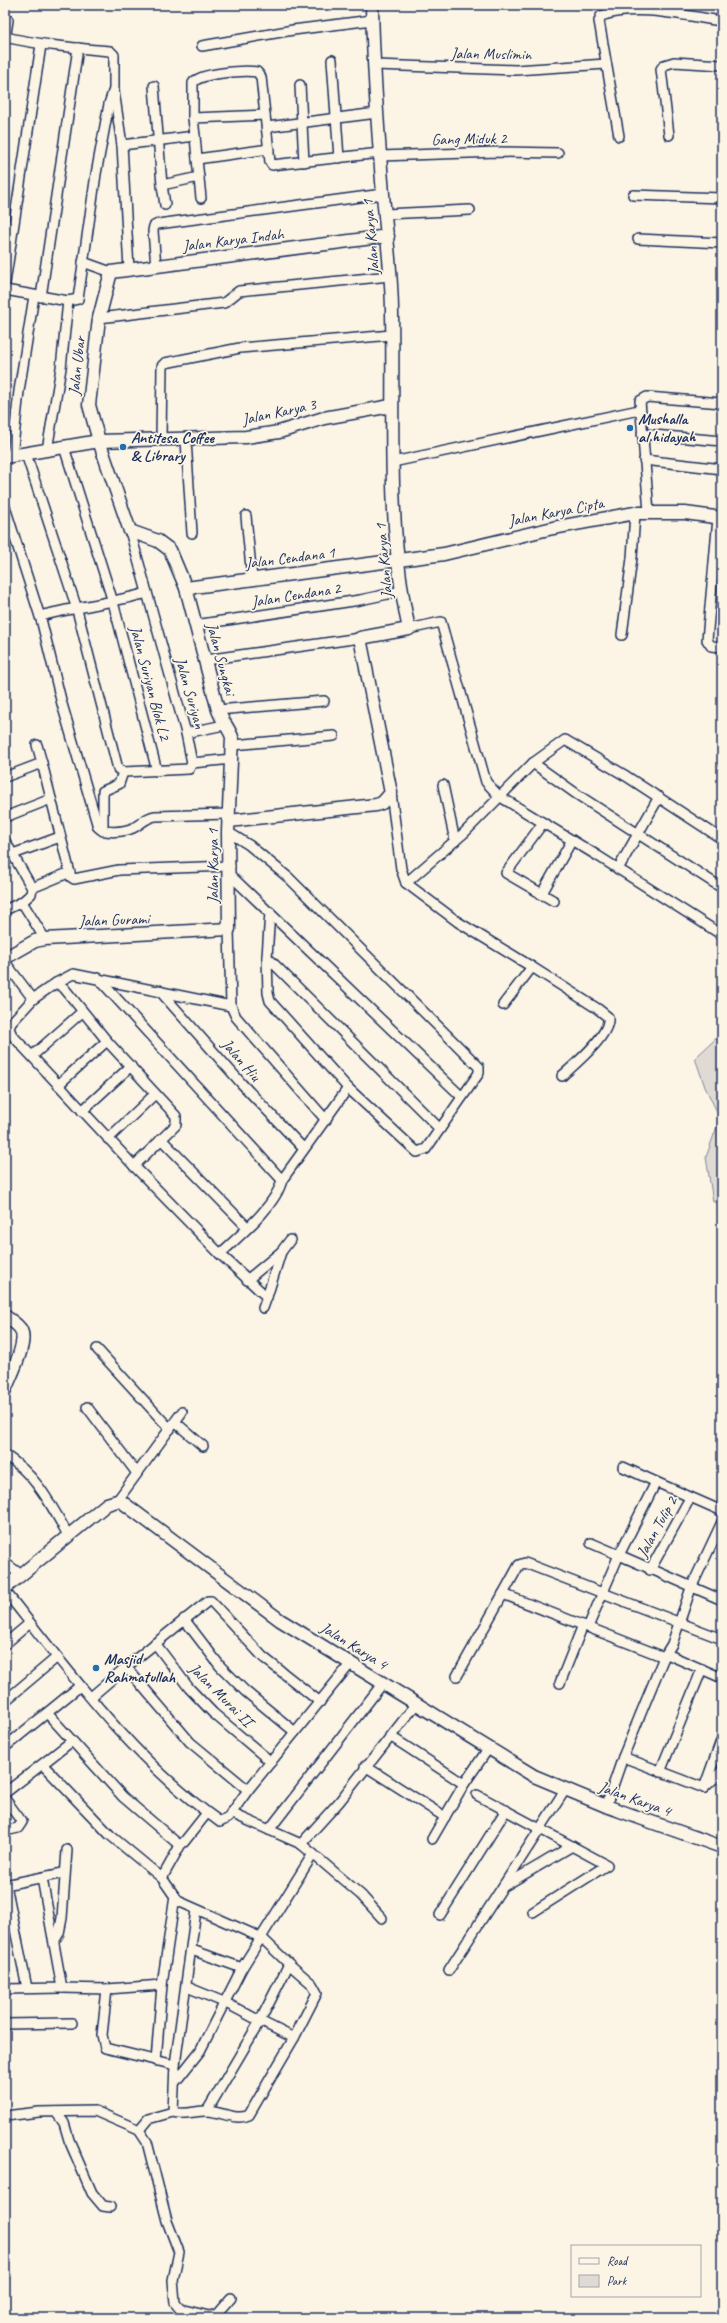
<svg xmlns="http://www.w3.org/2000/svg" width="727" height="2323" viewBox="0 0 727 2323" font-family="Caveat,sans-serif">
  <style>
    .green { fill: #dfdbd4; stroke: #7d8599 }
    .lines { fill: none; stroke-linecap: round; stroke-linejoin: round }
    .street-casing { stroke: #1b2f5e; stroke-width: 12 }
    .secondary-casing { stroke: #1b2f5e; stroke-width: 15 }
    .street { stroke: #fcf5e5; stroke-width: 9 }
    .secondary { stroke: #fcf5e5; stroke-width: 12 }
    .poi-dot { fill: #1f6fb2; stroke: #fcf5e5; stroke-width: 1.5 }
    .labels { text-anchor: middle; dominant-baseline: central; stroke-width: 3.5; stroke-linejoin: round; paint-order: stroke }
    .street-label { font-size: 16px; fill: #1b2f5e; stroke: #fcf5e5 }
    .poi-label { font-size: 16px; font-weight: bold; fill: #1b2f5e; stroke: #fcf5e5; text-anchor: start }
  </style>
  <rect width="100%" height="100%" fill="#fcf5e5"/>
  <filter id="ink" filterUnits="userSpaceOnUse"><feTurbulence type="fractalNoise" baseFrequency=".025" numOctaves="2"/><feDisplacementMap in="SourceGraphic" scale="8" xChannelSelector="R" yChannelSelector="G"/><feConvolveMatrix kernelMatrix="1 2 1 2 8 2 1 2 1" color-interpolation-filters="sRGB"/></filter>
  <g filter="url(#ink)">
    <polygon class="green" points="722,1033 722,1202 713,1202 706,1157 720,1118 705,1087 695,1058"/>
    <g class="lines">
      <g class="street-casing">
        <g id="street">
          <polyline points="5,17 8,20 5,40"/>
          <path d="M5 37C40 45 75 48 110 51L114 55V89L109 104 96 174 78 299 68 301 61 368 47 450"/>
          <polyline points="202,46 293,30 372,20"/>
          <polyline points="332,60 339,158"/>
          <polyline points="375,65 516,70 606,64"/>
          <polyline points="300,85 304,162"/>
          <polyline points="154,86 162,185 199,177"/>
          <polyline points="114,91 122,145 129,269"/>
          <path d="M193 118V83C199 73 245 70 257 72L261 77 270 162 272 165 380 153"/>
          <polyline points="267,127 377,113"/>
          <polyline points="669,135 661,69 664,65 674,62 722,65"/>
          <polyline points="195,136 197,159 269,149"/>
          <path d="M619 136 599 21 601 16C635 3 686 16 722 21"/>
          <polyline points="122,145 195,136 193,118 265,115"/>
          <polyline points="380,156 498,152 558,153"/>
          <polyline points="197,159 201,198"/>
          <polyline points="162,185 165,205"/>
          <polyline points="633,195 722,198"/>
          <polyline points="385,214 470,210"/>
          <polyline points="638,239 722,243"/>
          <polyline points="83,262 111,272"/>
          <polyline points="156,266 153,231 154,226 158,224 383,194"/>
          <polyline points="5,283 41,45"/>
          <polyline points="5,290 68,301"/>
          <polyline points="41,297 78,48"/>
          <polyline points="99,318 224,303 239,291 390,276"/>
          <polyline points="642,434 722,441"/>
          <polyline points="161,440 162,366 165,363 240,348 392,335"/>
          <polyline points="186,440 192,533"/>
          <polyline points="64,447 113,602 157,771"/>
          <polyline points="26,454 76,606 118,769 123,772 189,769 192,763 186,733 130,531"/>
          <polyline points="12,456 19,391 34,296"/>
          <polyline points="644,460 722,469"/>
          <polyline points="393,462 639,410"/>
          <path d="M5 507 42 623 62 704 98 827C104 834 124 832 133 828 142 824 144 818 155 816L229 814"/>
          <polyline points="649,512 640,401 647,397 722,403"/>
          <polyline points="246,516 252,579"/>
          <polyline points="718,518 707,640 711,646 722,647"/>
          <path d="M40 616C75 607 112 603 147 593"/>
          <polyline points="195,625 360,600 402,591"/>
          <polyline points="409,629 441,622 486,782 499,796 598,856 722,935"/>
          <polyline points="622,635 632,558 635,513"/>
          <polyline points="205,660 360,638"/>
          <polyline points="218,710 324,701"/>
          <polyline points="186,733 224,725"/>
          <polyline points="233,745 334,736"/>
          <polyline points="42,763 71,877 74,879 119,870 230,866"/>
          <polyline points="192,763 232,759"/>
          <polyline points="533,763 578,795 722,888"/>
          <polyline points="5,777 42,763 37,745"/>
          <polyline points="443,785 455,841"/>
          <polyline points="391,793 401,869 406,883 464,833 533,763 565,740 626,776 722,839"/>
          <polyline points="5,817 51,799"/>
          <polyline points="543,823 506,873 554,901"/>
          <polyline points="103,831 103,791 119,784 123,772"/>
          <polyline points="228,832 249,845 289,878 479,1067 479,1073 426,1149 417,1152 348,1088 270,1001 268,993 267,957"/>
          <polyline points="5,841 32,888 31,894 22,902"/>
          <polyline points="13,854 60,837"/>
          <polyline points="618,869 659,797"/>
          <polyline points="229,874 462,1097"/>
          <polyline points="406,883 458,922 532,967 503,1005"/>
          <polyline points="32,888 68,873"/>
          <polyline points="541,895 572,840"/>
          <polyline points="5,910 22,902 45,939"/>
          <polyline points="270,912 267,957 440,1129"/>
          <polyline points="229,929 231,1006 236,1017 326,1120"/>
          <polyline points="5,962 33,999 56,983 64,988 107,1041 176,1116 176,1125 134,1166"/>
          <path d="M532 967 598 1009 608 1017C611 1035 574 1065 562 1076"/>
          <polyline points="98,978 282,1180 348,1088"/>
          <polyline points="56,983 73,974 231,1006"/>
          <polyline points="159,990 242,1084 303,1148"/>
          <path d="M33 999 11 1023 9 1029 12 1035 134 1166 220 1254C240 1235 276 1206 282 1180"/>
          <polyline points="32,1056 82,1012"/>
          <polyline points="58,1085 107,1041"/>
          <polyline points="82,1111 131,1066"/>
          <polyline points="108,1139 155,1094"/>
          <polyline points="161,1139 247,1227"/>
          <polyline points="220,1254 267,1297 281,1252 290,1240"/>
          <polyline points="247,1280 281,1252"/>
          <polyline points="263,1308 267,1297"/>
          <polyline points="97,1349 170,1429"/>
          <polyline points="87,1407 136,1472"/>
          <polyline points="175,1422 203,1446"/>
          <path d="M5 1455C37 1476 50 1503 68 1535"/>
          <polyline points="623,1467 656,1482"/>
          <polyline points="117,1501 182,1412"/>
          <polyline points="722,1511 656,1482 619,1555 722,1600"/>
          <polyline points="5,1563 20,1574"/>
          <polyline points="650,1570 690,1498"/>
          <path d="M5 1591C70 1673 134 1761 220 1822L228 1818 248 1790 351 1663"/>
          <polyline points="503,1594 519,1565 525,1563 722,1639"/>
          <polyline points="184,1619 220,1666 245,1691 295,1732"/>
          <polyline points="588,1627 619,1555 591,1543"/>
          <polyline points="155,1643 189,1688 213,1713 271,1762"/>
          <polyline points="5,1644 30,1623"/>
          <polyline points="667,1654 722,1678"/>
          <polyline points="664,1657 672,1644 691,1588 722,1522"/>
          <polyline points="457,1676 503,1594 664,1657 623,1757 606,1806"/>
          <polyline points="560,1683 583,1625"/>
          <polyline points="91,1697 126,1667"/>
          <polyline points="5,1701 56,1658"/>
          <polyline points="47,1713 123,1797 177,1843 181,1844 184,1842 207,1813"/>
          <polyline points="390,1736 464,1784"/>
          <polyline points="5,1747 80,1686"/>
          <polyline points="623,1757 704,1788"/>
          <polyline points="43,1765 110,1835 162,1878 181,1844"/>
          <polyline points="365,1766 445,1817"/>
          <polyline points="660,1772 702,1669"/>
          <polyline points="704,1788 722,1738"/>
          <polyline points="704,1788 722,1771"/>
          <polyline points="248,1790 190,1742 126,1667 208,1601 211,1601 263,1657 320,1702"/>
          <polyline points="5,1793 72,1741"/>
          <polyline points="477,1795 607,1865 533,1912"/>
          <polyline points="5,1799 22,1822 18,1828 5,1831"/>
          <polyline points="269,1830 383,1683"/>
          <polyline points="432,1839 464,1784 488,1749"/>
          <polyline points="301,1844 339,1802 417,1703"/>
          <polyline points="313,1854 361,1895 382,1918"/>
          <polyline points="162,1878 178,1901 262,1938 289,1964 260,2021 226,2003 187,1987"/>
          <polyline points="5,1885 63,1873"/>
          <polyline points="6,1885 27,1988"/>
          <polyline points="504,1886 572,1846"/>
          <path d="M196 1910 175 2065 173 2112C186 2116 196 2110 208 2111 222 2112 237 2121 249 2115L294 2038 317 1993 312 1984 289 1964"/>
          <polyline points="440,1915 506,1810"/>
          <polyline points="55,1940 59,1933 62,1918 67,1850"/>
          <polyline points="192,1950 242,1968"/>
          <polyline points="449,1970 565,1790"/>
          <polyline points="62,1988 107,1989 162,1985"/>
          <polyline points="5,1989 62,1988 42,1878"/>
          <polyline points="107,1989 102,2035 105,2048 175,2065"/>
          <polyline points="5,2024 72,2023"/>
          <polyline points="156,2061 162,1985 175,1896"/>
          <polyline points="176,2081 200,2051 242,1968 313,1854 301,1844 231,1813"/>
          <polyline points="207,2111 260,2021 294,2038"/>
          <polyline points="56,2112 64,2123 69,2140 92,2193 103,2206 110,2207"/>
          <polyline points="5,2116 39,2112 95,2111 139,2130 147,2142 167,2221 179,2252 173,2280 175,2303 180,2309 209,2316 217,2314 231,2298"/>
          <polyline points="139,2130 148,2119 173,2112"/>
        </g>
      </g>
      <g class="secondary-casing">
        <g id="secondary">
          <polyline points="5,457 99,441 246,437 279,432 324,418 391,406"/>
          <polyline points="186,588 444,554 553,528 635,513 685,513 722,518"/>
          <path d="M229 821 376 805 382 803 391 793 360 638 409 629C386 526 394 418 392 313 392 273 386 233 383 194 378 131 373 68 372 5"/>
          <path d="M5 958 35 941 45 939 229 929 228 832 232 737C229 728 222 721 218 710L186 588 170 550 158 541 130 531 99 441 89 405 99 318 111 272 388 236"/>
          <path d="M5 1316C10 1320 18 1324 21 1330 28 1343 10 1377 5 1390"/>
          <polyline points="5,1588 107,1504 117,1501 122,1502 280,1620 534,1776 606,1806 722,1847"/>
        </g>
      </g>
      <use href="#street" class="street"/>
      <use href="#secondary" class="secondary"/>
    </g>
  </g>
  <g class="poi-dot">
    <circle cx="630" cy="428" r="4"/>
    <circle cx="123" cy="447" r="4"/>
    <circle cx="96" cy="1668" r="4"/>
  </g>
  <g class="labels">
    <g class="street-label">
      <text transform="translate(491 54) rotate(1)">Jalan Muslimin</text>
      <text transform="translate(469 139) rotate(-1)">Gang Miduk 2</text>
      <text transform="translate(371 237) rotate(-95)">Jalan Karya 1</text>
      <text transform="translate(233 240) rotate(-7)">Jalan Karya Indah</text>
      <text transform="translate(77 366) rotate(-84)">Jalan Ubar</text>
      <text transform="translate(279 412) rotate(-12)">Jalan Karya 3</text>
      <text transform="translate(556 512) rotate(-11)">Jalan Karya Cipta</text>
      <text transform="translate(290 558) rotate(-7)">Jalan Cendana 1</text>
      <text transform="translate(384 561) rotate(-95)">Jalan Karya 1</text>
      <text transform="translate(296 595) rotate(-9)">Jalan Cendana 2</text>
      <text transform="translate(221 659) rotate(75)">Jalan Sungkai</text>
      <text transform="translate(150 683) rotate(75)">Jalan Suriyan Blok L2</text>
      <text transform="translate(190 693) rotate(74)">Jalan Suriyan</text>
      <text transform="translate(213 866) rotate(-90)">Jalan Karya 1</text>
      <text transform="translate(114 920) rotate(-2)">Jalan Gurami</text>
      <text transform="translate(241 1060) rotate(49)">Jalan Hiu</text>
      <text transform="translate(657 1527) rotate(-61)">Jalan Tulip 2</text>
      <text transform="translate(354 1646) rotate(32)">Jalan Karya 4</text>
      <text transform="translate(221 1695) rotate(45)">Jalan Murai II</text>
      <text transform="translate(635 1799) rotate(20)">Jalan Karya 4</text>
    </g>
    <g class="poi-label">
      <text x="638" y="419">Mushalla<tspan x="638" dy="18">al hidayah</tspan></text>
      <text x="131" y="438">Antitesa Coffee<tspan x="131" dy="18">&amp; Library</tspan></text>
      <text x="104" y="1659">Masjid<tspan x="104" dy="18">Rahmatullah</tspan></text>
    </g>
  </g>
  <rect width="727" height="2323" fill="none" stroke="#fcf5e5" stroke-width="20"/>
  <rect x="10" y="10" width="707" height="2303" fill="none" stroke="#1b2f5e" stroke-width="1.5" filter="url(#ink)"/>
  <rect x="571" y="2245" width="130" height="52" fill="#fcf5e5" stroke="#a2a6af"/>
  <rect x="579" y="2258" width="20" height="6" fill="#fcf5e5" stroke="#a2a6af"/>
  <text x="607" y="2265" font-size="12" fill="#1b2f5e">Road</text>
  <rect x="579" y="2275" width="20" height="12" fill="#dfdbd4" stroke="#a2a6af"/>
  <text x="607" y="2285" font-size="12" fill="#1b2f5e">Park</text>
</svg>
